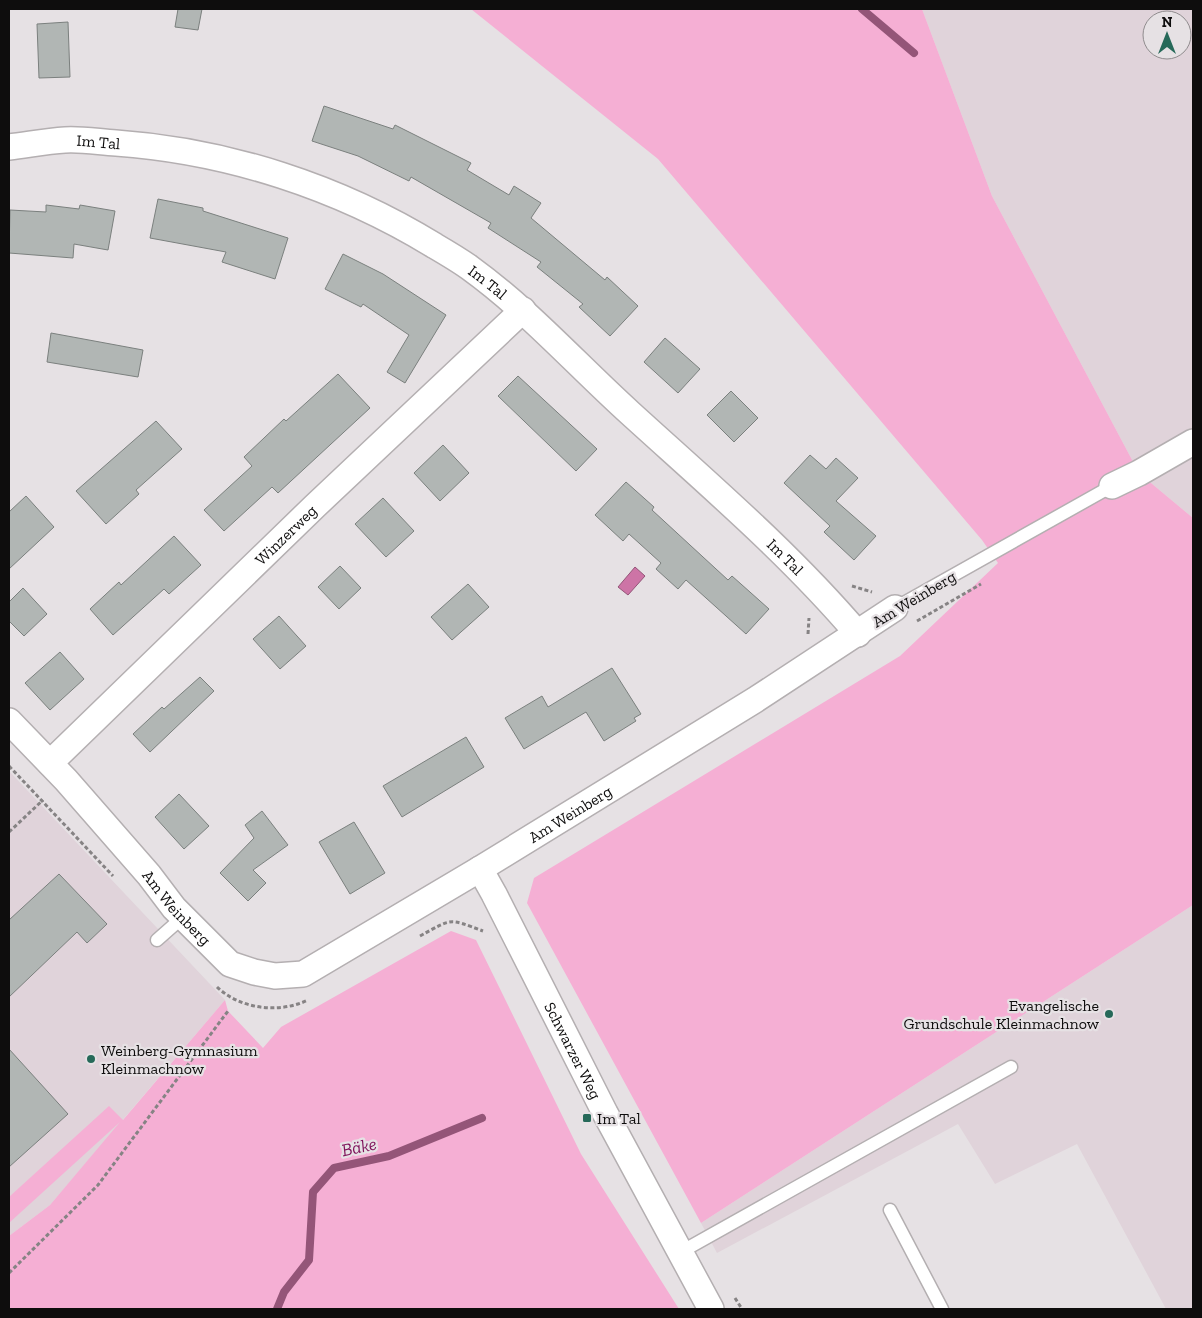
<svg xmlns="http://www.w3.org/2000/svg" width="1202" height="1318" viewBox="0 0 1202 1318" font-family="'Zilla Slab',serif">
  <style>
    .built { fill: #e0d3da; fill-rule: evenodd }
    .green { fill: #f5afd4 }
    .water { fill: #cd74a6; stroke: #945578 }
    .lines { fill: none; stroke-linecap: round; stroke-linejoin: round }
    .stream { stroke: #945578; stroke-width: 8 }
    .building { fill: #b1b6b4; stroke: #7b807e }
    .service-casing { stroke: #b4afb1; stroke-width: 15 }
    .minor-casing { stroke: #b4afb1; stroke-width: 28 }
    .path { stroke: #868384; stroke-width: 3; stroke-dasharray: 4 2.5; stroke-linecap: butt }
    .service { stroke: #fff; stroke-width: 12 }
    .minor { stroke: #fff; stroke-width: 25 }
    .poi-dot { fill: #266959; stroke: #e6e1e4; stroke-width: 2 }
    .labels { text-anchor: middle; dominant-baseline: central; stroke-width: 4.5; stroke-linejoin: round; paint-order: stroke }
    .street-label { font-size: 16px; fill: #0e0d0d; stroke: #e6e1e4 }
    .poi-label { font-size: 16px; fill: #0e0d0d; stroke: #e6e1e4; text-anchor: start }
    .water-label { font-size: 18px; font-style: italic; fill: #7f125a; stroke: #e6e1e4 }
  </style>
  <rect width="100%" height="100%" fill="#e6e1e4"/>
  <g class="built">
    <path d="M922 9H1193V518L1139 473 992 196ZM1152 20H1182V50H1152Z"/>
    <polygon points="9,771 225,1000 50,1205 9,1236"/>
    <polygon points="1193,905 1193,1309 1166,1309 1077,1144 995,1184 958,1124 717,1253 701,1223"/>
  </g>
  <g class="green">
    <polygon points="471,9 922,9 992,196 1139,473 1193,518 1193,905 701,1223 527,903 534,878 900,656 998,563 982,540 658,159"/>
    <polygon points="451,931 476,940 581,1154 679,1309 9,1309 9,1236 50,1205 120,1122 9,1223 9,1197 109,1106 123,1120 225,1000 228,1011 263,1048 281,1027"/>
  </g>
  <polygon class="water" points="635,567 645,576 628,595 618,587"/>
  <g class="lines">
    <g class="stream">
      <polyline points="862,9 914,53"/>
      <polyline points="277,1309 284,1292 309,1260 313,1192 334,1168 389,1156 482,1118"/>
    </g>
  </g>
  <g class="building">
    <polygon points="178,9 202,9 198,30 175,27"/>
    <polygon points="68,22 70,77 39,78 37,24"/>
    <polygon points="324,106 393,129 395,125 471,163 467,170 509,195 514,186 541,203 531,218 605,280 607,277 638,306 610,336 579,307 583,304 537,267 541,262 488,228 491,223 411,177 409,181 358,156 312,141"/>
    <polygon points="158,199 203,208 203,211 288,238 275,279 222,262 226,252 150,238"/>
    <polygon points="46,205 79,209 80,205 115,211 108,250 74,244 73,258 9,253 10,210 46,212"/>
    <polygon points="343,254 383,274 446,315 405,383 387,372 409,335 363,304 361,307 325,289"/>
    <polygon points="51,333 143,350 138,377 47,362"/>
    <polygon points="665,338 700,369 678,393 644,362"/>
    <polygon points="338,374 370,408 278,493 272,487 224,531 204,510 252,466 244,457 284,419 286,421"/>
    <polygon points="518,376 597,449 576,471 498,396"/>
    <polygon points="731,391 758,418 734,442 707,415"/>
    <polygon points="156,421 182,449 136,490 139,494 106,524 76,491"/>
    <polygon points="443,445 469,473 440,501 414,473"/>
    <polygon points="810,455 826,469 836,458 858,478 836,501 876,536 854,560 824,532 830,526 784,483"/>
    <polygon points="626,482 654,507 652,510 728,580 732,576 769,609 746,634 686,580 678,589 656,569 661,563 629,534 623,541 595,515"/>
    <polygon points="26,496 54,527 9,569 9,512"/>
    <polygon points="383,498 414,531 386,557 355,524"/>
    <polygon points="174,536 201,565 169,594 164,589 113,635 90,609 119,582 121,585"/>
    <polygon points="340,566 361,588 339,609 318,587"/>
    <polygon points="468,584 489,607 452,640 431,617"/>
    <polygon points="23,588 47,614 24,636 9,621 9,602"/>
    <polygon points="279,616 306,646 280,669 253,639"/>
    <polygon points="60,652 84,679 50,710 25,683"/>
    <polygon points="612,668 641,714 634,718 636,721 604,741 586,712 524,749 505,718 542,696 548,707"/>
    <polygon points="200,677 214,691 150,752 133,734 162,707 164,709"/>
    <polygon points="466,737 484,767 402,817 383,786"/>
    <polygon points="179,794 209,826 184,849 155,817"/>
    <polygon points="262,811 288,845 253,870 266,883 248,901 220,873 254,838 245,825"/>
    <polygon points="354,822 385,873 350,894 319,842"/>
    <polygon points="59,874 107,924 87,943 77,932 9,997 9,920"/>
    <polygon points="9,1049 68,1114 9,1167"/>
  </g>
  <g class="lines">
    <g class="service-casing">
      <g id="service">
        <polyline points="895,608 1112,486"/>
        <polyline points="157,940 183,917"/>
        <polyline points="890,1210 942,1309"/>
        <polyline points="679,1253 1011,1067"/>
      </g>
    </g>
    <g class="minor-casing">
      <g id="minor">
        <path id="s1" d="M9 147C27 145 46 141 65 140 82 139 99 142 116 143 228 151 339 187 435 246 447 253 459 260 470 268 528 310 576 364 630 413 708 484 789 553 858 634"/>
        <polyline points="1112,486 1139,473 1193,442"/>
        <path id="s2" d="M9 721 66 780 149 875 174 908 230 964 254 972 275 976 303 974 480 869 755 700 895 608"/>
        <path id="s3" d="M50 763 315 506 523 310"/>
        <path id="s4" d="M480 869 494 894 605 1113 711 1309"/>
      </g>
    </g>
    <g class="path">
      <polyline points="852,586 872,592"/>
      <polyline points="917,621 981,584"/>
      <polyline points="808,634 809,618"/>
      <polyline points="9,766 113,876"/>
      <polyline points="9,832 43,800"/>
      <path d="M420 936C453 918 448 918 483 931"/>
      <path d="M217 987C240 1009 279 1014 308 1000"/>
      <polyline points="9,1273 98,1185 228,1011"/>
      <polyline points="735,1298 742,1309"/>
    </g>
    <use href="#service" class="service"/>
    <use href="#minor" class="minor"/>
  </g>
  <g class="poi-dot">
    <circle cx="1109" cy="1014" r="5"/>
    <circle cx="91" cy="1059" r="5"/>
    <rect x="582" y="1113" width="10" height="10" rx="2.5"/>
  </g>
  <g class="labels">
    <g class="street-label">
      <text stroke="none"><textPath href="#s1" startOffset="90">Im Tal</textPath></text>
      <text stroke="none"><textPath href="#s1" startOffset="510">Im Tal</textPath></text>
      <text stroke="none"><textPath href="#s3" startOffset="328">Winzerweg</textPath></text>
      <text stroke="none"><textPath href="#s1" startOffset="915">Im Tal</textPath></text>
      <text transform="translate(914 599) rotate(-31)">Am Weinberg</text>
      <text stroke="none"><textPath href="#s2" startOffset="715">Am Weinberg</textPath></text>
      <text stroke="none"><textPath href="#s2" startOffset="251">Am Weinberg</textPath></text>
      <text stroke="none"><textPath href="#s4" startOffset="204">Schwarzer Weg</textPath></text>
    </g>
    <g class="poi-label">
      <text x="1099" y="1005" text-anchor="end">Evangelische<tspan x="1099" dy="18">Grundschule Kleinmachnow</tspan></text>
      <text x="101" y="1050">Weinberg-Gymnasium<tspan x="101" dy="18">Kleinmachnow</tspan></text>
      <text x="597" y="1118">Im Tal</text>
    </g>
    <g class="water-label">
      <text transform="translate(359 1147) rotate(-12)">Bäke</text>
    </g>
  </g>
  <rect width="1202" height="1318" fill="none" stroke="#0e0d0d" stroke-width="20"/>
  <g transform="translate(1167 35)"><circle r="24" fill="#e6e1e4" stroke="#908c8e"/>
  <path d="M0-4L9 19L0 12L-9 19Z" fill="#266959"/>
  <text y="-8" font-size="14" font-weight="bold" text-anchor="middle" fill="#0e0d0d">N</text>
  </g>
</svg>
